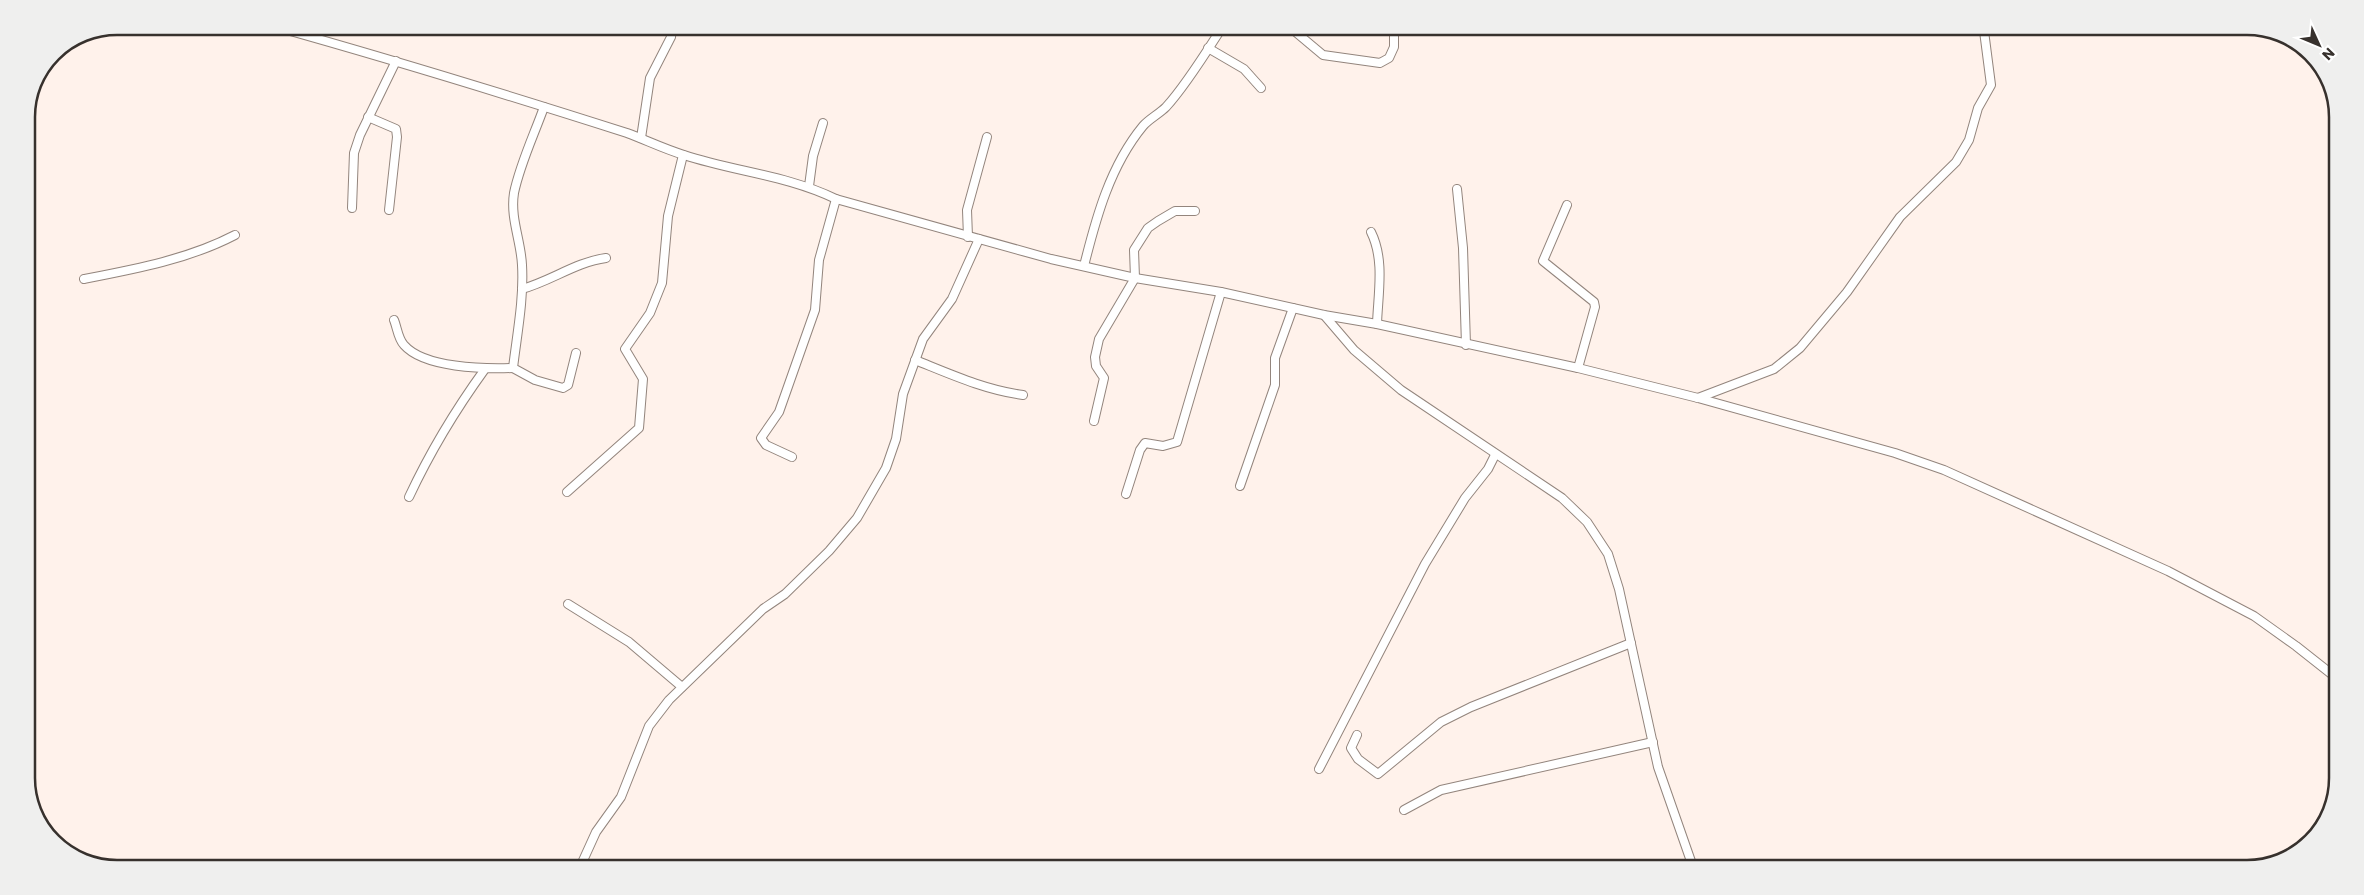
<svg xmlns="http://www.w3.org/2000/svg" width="2364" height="895" viewBox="0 0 2364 895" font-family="Poppins,sans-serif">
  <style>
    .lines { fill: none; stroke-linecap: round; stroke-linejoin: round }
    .minor-casing { stroke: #93857d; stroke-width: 10 }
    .minor { stroke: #fff; stroke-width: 8 }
    .rim { fill: none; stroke: #37312d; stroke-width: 2.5 }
  </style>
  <rect width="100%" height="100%" fill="#fff2eb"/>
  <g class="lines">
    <g class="minor-casing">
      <g id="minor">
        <path d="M276 27C394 60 511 96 627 133 646 140 664 149 684 155 736 172 786 175 836 199L1051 259 1135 278 1221 292 1324 315 1377 324 1578 368 1698 398 1895 453 1944 470 2168 571 2254 616 2296 646 2334 676"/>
        <polyline points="1292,29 1323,55 1380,63 1389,58 1394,47 1394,29"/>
        <polyline points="1208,48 1244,69 1261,88"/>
        <path d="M544 107C534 135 520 164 514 193 510 218 521 241 522 265 524 299 517 334 513 368L535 380 563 388 568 385 576 353"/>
        <polyline points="368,117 396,129 397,137 389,210"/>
        <polyline points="641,138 650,78 671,37 672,28"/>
        <polyline points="809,186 813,156 823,123"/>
        <polyline points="1457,189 1463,248 1466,345"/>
        <polyline points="1567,205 1543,261 1594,302 1595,307 1578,368"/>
        <polyline points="352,208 354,153 360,135 396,61"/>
        <path d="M1371 232C1385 260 1378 294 1377 324"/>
        <polyline points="968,237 967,210 987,137"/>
        <path d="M1084 266C1096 218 1110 166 1143 126 1149 119 1159 114 1166 107 1186 85 1205 54 1221 29"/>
        <path d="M84 279C136 269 189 259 235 235"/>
        <path d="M522 289C551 281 576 262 606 258"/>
        <polyline points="1324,315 1354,350 1401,390 1562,498 1587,522 1608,554 1619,589 1658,767 1693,867"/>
        <path d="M394 320C397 327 398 339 404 345 424 368 484 369 513 368"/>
        <path d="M915 360C950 374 985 390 1023 395"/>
        <polyline points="1698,398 1774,369 1800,348 1847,292 1900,217 1956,162 1969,140 1978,108 1991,85 1984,31"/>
        <polyline points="1094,421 1104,378 1096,366 1095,357 1099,339 1135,278 1134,250 1148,228 1158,221 1175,211 1195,211"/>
        <polyline points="792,457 766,445 761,438 779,412 815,310 819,260 836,199"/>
        <polyline points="1240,486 1275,385 1275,358 1293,308"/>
        <polyline points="567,492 639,428 643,379 625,349 650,313 662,283 668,216 683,155"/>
        <polyline points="1126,494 1140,450 1145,443 1163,446 1177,442 1221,292"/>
        <path d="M409 497C430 452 456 409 485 369"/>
        <polyline points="568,604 629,642 682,687"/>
        <polyline points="1357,735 1351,748 1358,759 1378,774 1441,722 1471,707 1631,643"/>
        <polyline points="1319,769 1425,564 1465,498 1488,469 1495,455"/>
        <polyline points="1404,810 1441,790 1653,742"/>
        <polyline points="581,865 596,832 621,797 649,726 669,700 763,609 785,594 829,551 857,518 886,468 896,439 903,394 923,339 952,299 979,239"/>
      </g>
    </g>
    <use href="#minor" class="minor"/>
  </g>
  <path d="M0 0H2364V895H0ZM117 35H2247A82 82 0 0 1 2329 117V778A82 82 0 0 1 2247 860H117A82 82 0 0 1 35 778V117A82 82 0 0 1 117 35Z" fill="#efefee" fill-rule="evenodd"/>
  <path class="rim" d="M117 35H2247A82 82 0 0 1 2329 117V778A82 82 0 0 1 2247 860H117A82 82 0 0 1 35 778V117A82 82 0 0 1 117 35Z"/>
  <g transform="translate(2319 45) rotate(134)" stroke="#ffffff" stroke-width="4" paint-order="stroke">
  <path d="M0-4L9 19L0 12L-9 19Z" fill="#37312d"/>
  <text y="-8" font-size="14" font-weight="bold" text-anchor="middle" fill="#37312d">N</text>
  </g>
</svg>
